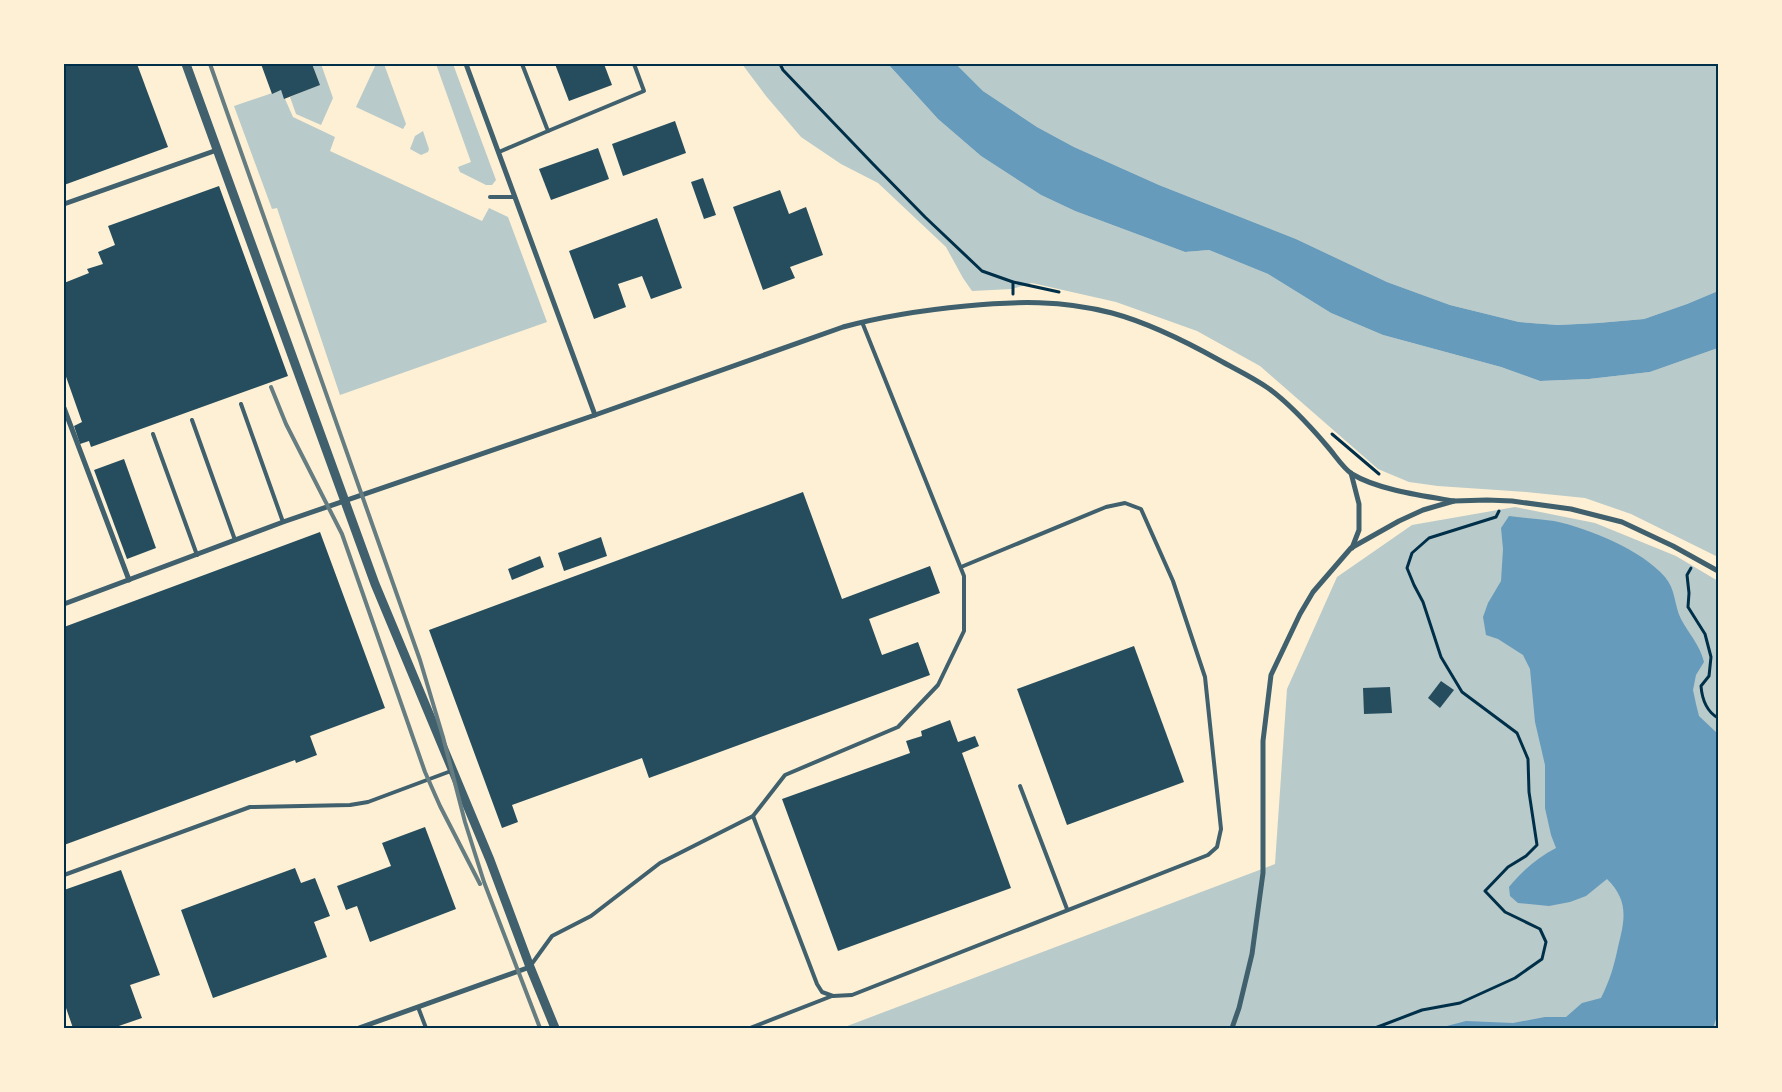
<svg xmlns="http://www.w3.org/2000/svg" width="1782" height="1092" viewBox="0 0 1782 1092" font-family="Poppins,sans-serif">
  <style>
    .green { fill: #b9caca }
    .water { fill: #669bbc }
    .building { fill: #264d5e }
    .lines { fill: none; stroke-linecap: round; stroke-linejoin: round }
    .path { stroke: #003049; stroke-width: 3 }
    .service { stroke: #3f606c; stroke-width: 4 }
    .minor { stroke: #3f606c; stroke-width: 5 }
    .tertiary { stroke: #3f606c; stroke-width: 9 }
    .rail { stroke: #657d81; stroke-width: 4 }
    .neatline { fill: none; stroke: #003049; stroke-width: 2 }
  </style>
  <rect width="100%" height="100%" fill="#fdf0d5"/>
  <g class="green">
    <polygon points="312,64 321,64 333,98 321,125 296,114 290,97 319,85"/>
    <polygon points="376,64 384,64 406,124 403,129 356,107"/>
    <polygon points="436,64 453,64 496,180 492,185 486,185 460,172 458,167 471,162"/>
    <polygon points="742,64 888,64 938,119 981,156 1041,195 1075,211 1185,252 1209,250 1268,274 1331,313 1383,335 1501,367 1540,381 1589,379 1650,372 1718,348 1718,557 1631,514 1585,498 1526,492 1438,486 1409,482 1378,469 1260,366 1197,331 1116,302 1032,283 1012,289 972,291 963,278 946,247 878,183 841,164 801,137 766,96"/>
    <polygon points="956,64 1718,64 1718,291 1687,304 1644,319 1598,323 1558,325 1519,322 1450,305 1387,282 1296,239 1159,185 1074,147 1037,127 983,91"/>
    <polygon points="281,90 293,117 335,137 330,151 482,221 489,208 508,217 547,322 340,395 277,208 272,209 234,106"/>
    <polygon points="423,131 429,149 428,152 421,155 410,149 415,136"/>
    <polygon points="1515,507 1595,523 1676,556 1718,581 1718,1028 842,1028 1275,864 1287,689 1337,577 1412,525"/>
  </g>
  <g class="water">
    <polygon points="888,64 956,64 983,91 1037,127 1074,147 1159,185 1296,239 1387,282 1450,305 1519,322 1558,325 1598,323 1644,319 1687,304 1718,291 1718,348 1650,372 1589,379 1540,381 1501,367 1383,335 1331,313 1268,274 1209,250 1185,252 1075,211 1041,195 981,156 938,119"/>
    <path d="M1509 516C1524 518 1539 519 1554 521 1588 528 1642 550 1665 577 1676 590 1674 605 1681 619 1689 634 1700 645 1704 662L1696 675 1693 690 1696 704 1699 716 1718 734V1013L1713 1028H1421L1443 1027 1466 1021 1513 1023 1545 1017H1566L1582 1003 1601 998C1610 980 1614 966 1618 947 1625 919 1629 901 1607 879L1586 896 1570 902 1549 906 1518 903 1510 896 1509 887C1522 871 1538 857 1556 848L1551 835 1545 808V765L1535 722 1530 669 1523 655 1498 639 1486 635 1483 617 1488 603 1501 581 1503 549 1501 528Z"/>
  </g>
  <g class="building">
    <polygon points="64,64 137,64 168,147 64,185"/>
    <polygon points="261,64 312,64 320,85 284,99 281,90 272,94"/>
    <polygon points="555,64 604,64 612,85 569,101"/>
    <polygon points="675,121 686,153 623,176 612,144"/>
    <polygon points="598,148 609,179 551,200 539,169"/>
    <polygon points="703,178 716,215 704,219 691,182"/>
    <polygon points="219,186 288,376 91,447 89,441 80,444 74,426 82,422 64,371 64,283 89,273 87,269 103,264 98,252 115,245 108,226"/>
    <polygon points="780,190 789,214 806,207 823,255 790,267 795,278 763,290 733,207"/>
    <polygon points="657,218 682,288 651,299 642,276 618,284 626,307 594,319 569,251"/>
    <polygon points="124,459 156,548 127,559 94,470"/>
    <polygon points="803,492 842,599 930,566 940,593 869,619 882,655 918,642 930,675 649,778 642,758 512,805 518,822 502,828 429,630"/>
    <polygon points="320,532 385,708 310,736 317,755 296,763 295,760 64,845 64,627"/>
    <polygon points="601,537 607,556 564,571 558,553"/>
    <polygon points="540,556 544,567 512,580 508,569"/>
    <polygon points="1134,646 1184,782 1067,825 1017,689"/>
    <polygon points="1441,681 1454,690 1440,708 1428,698"/>
    <polygon points="1390,687 1392,713 1364,714 1363,688"/>
    <polygon points="950,720 958,742 975,736 979,746 962,753 1011,888 838,951 782,799 910,753 906,741 922,736 921,731"/>
    <polygon points="425,827 456,909 370,942 357,906 346,910 337,886 391,866 382,843"/>
    <polygon points="295,868 301,883 315,878 330,916 314,922 327,957 213,998 181,910"/>
    <polygon points="121,870 160,975 130,985 142,1018 113,1028 73,1028 66,1008 64,1009 64,890"/>
  </g>
  <g class="lines">
    <g class="path">
      <polyline points="780,64 783,70 805,93 873,164 925,217 982,271 1013,282 1059,292"/>
      <polyline points="1013,294 1013,282"/>
      <polyline points="1332,434 1379,474"/>
      <path d="M1691 568 1687 575 1689 593 1688 607 1705 634 1711 657 1709 676 1701 686C1702 699 1706 711 1718 718"/>
      <polyline points="1375,1028 1422,1010 1460,1003 1515,978 1542,959 1546,942 1540,929 1505,912 1485,891 1508,867 1526,856 1537,845 1529,792 1528,759 1517,733 1462,692 1441,657 1423,602 1414,585 1407,568 1412,553 1429,538 1496,517 1499,511"/>
    </g>
    <g class="service">
      <polyline points="548,131 644,91 634,64"/>
      <polyline points="499,152 548,131 522,64"/>
      <polyline points="490,197 515,197"/>
      <polyline points="241,404 283,522"/>
      <polyline points="192,420 235,540"/>
      <polyline points="153,434 197,555"/>
      <polyline points="1020,786 1067,909"/>
      <polyline points="753,816 817,984 822,992 833,996 852,995 1208,855 1217,847 1221,829 1205,677 1173,581 1141,509 1125,503 1106,507 961,567"/>
      <polyline points="64,875 250,807 350,805 368,802 451,771"/>
      <polyline points="531,965 552,936 591,916 660,863 753,816 785,775 898,727 938,685 964,631 964,576 862,322"/>
      <polyline points="418,1007 426,1028"/>
      <polyline points="750,1028 832,996"/>
    </g>
    <g class="minor">
      <polyline points="466,64 595,415"/>
      <polyline points="64,204 217,150"/>
      <polyline points="64,408 129,580"/>
      <polyline points="1351,473 1359,504 1359,530 1352,548"/>
      <path d="M64 604 283 522 595 415 843 327C884 316 924 310 966 306 1016 301 1062 300 1112 313 1149 323 1185 341 1219 360 1235 369 1252 377 1268 388 1290 404 1309 425 1327 446 1335 455 1343 468 1352 474 1378 490 1424 496 1454 501"/>
      <polyline points="359,1028 530,967"/>
      <polyline points="1232,1028 1239,1008 1252,954 1263,873 1263,741 1271,675 1300,614 1313,592 1351,548 1399,521 1423,510 1454,501 1487,500 1512,501 1571,509 1622,522 1673,546 1718,571"/>
    </g>
    <polyline class="tertiary" points="186,64 375,584 490,860 530,967 555,1028"/>
    <g class="rail">
      <polyline points="210,64 420,660 443,737 465,822 484,882 540,1028"/>
      <polyline points="271,387 286,424 342,534 425,772 440,806 480,884"/>
    </g>
  </g>
  <rect width="1782" height="1092" fill="none" stroke="#fdf0d5" stroke-width="130"/>
  <rect x="65" y="65" width="1652" height="962" class="neatline"/>
</svg>
